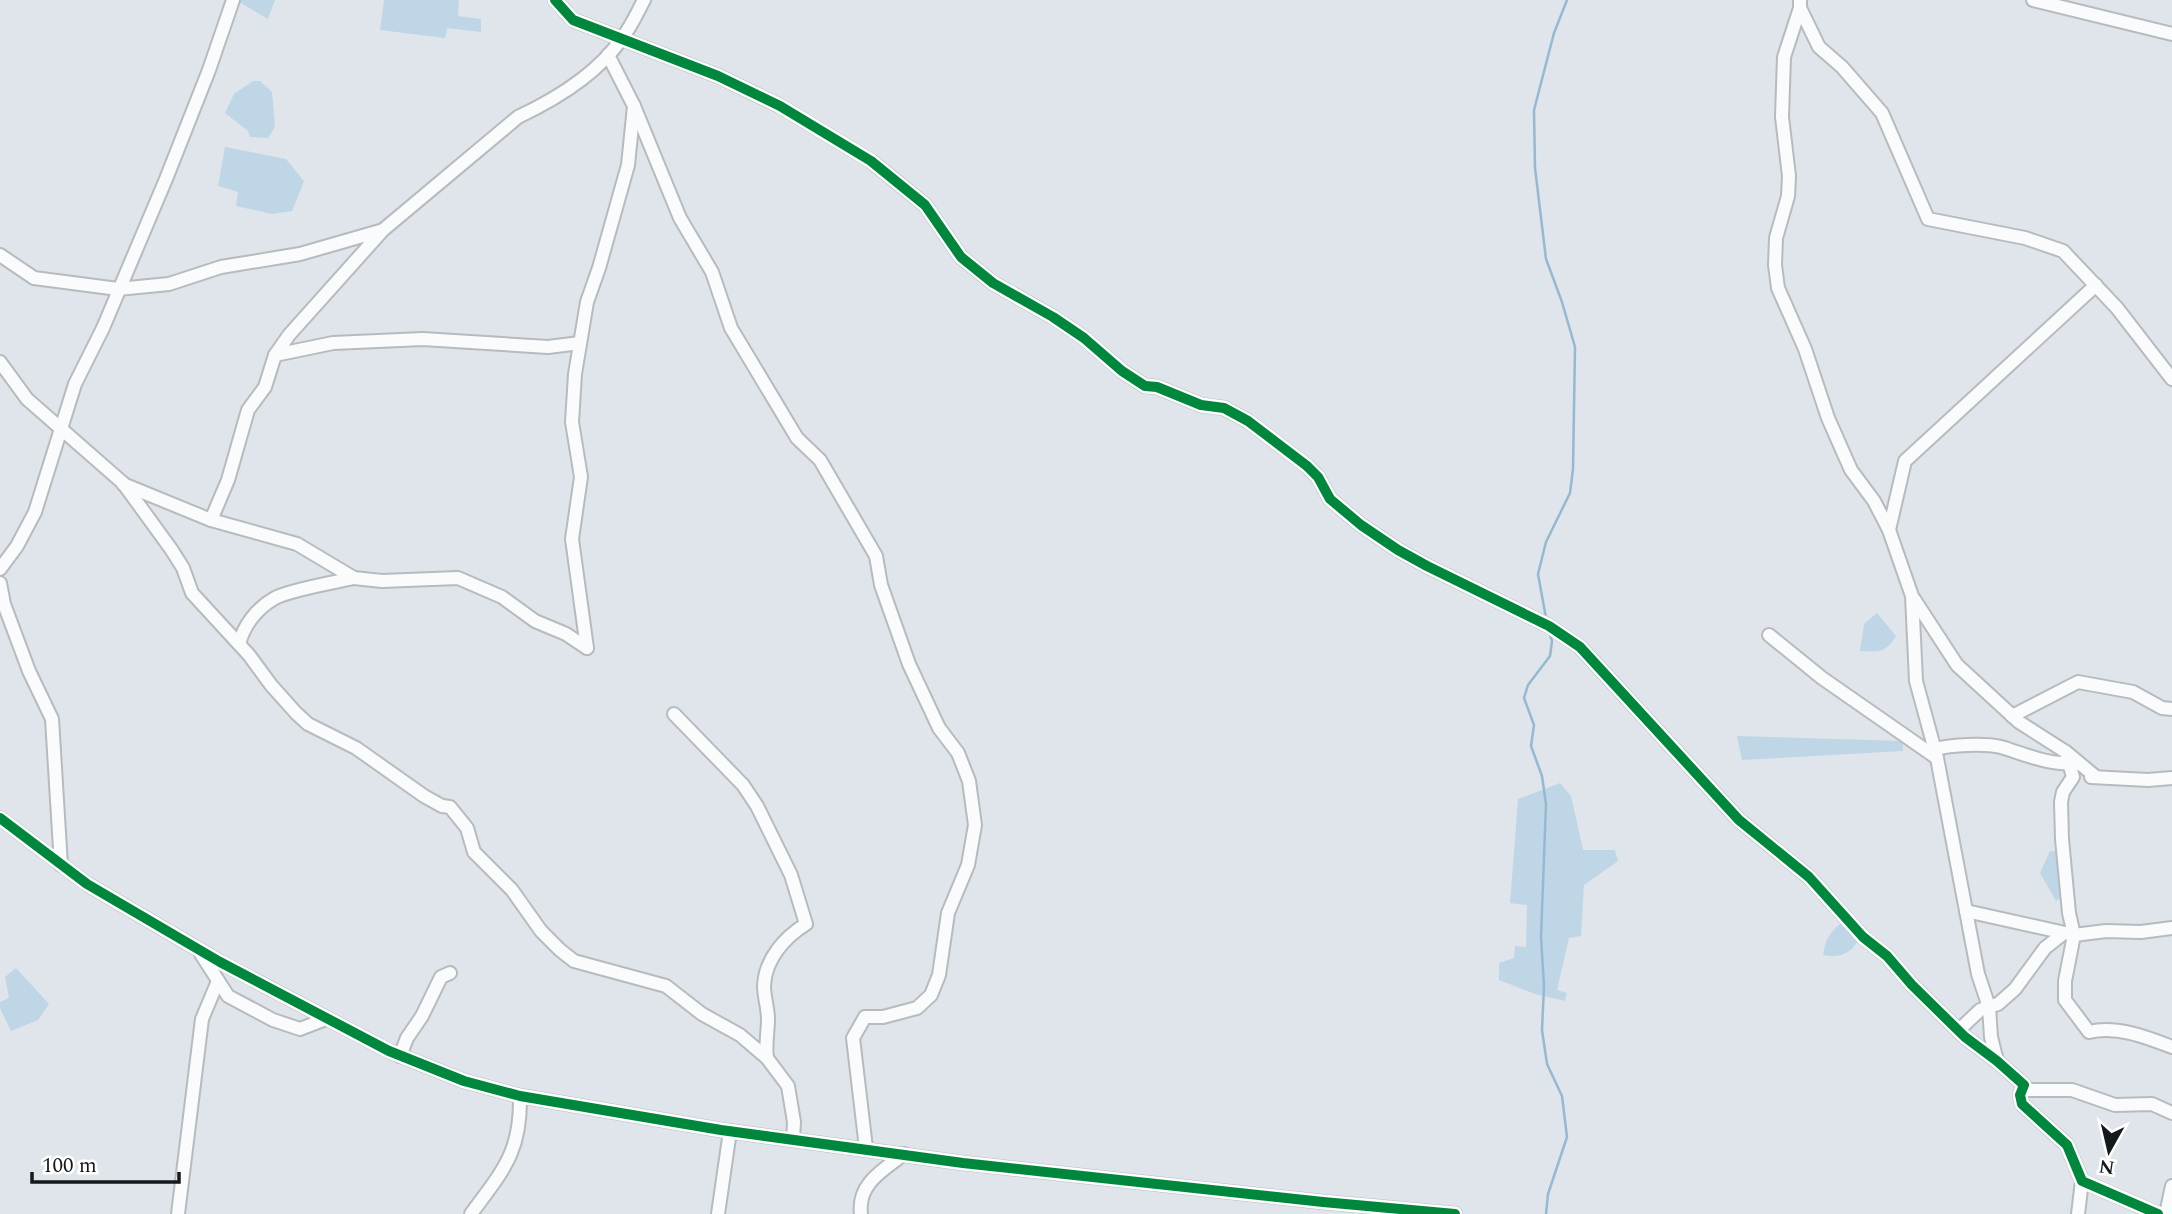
<svg xmlns="http://www.w3.org/2000/svg" width="2172" height="1214" viewBox="0 0 2172 1214" font-family="Spectral,serif">
  <style>
    .green { fill: #bfd6e6 }
    .lines { fill: none; stroke-linecap: round; stroke-linejoin: round }
    .stream { stroke: #96b9d2; stroke-width: 2.5 }
    .minor-casing { stroke: #b6bbbe; stroke-width: 16 }
    .minor { stroke: #fafbfc; stroke-width: 12 }
    .cycleway-casing { stroke: #fff; stroke-width: 15 }
    .cycleway { stroke: #00873e; stroke-width: 10 }
  </style>
  <rect width="100%" height="100%" fill="#dfe5ea"/>
  <g class="green">
    <polygon points="236,0 275,0 268,19"/>
    <polygon points="384,0 459,0 458,16 481,19 481,32 447,28 445,38 380,30"/>
    <polygon points="253,81 260,81 272,92 275,127 268,138 250,137 248,131 225,113 234,94"/>
    <polygon points="225,147 286,159 304,181 292,211 272,214 236,206 238,192 218,186"/>
    <path d="M1877 613 1896 636C1886 653 1879 652 1860 651L1864 624Z"/>
    <polygon points="1737,736 1903,741 1903,751 1742,760"/>
    <polygon points="1560,783 1571,796 1583,850 1615,850 1618,861 1584,885 1581,936 1569,938 1557,990 1567,993 1565,1001 1535,994 1499,980 1499,963 1514,958 1515,946 1526,947 1527,905 1510,903 1518,799"/>
    <polygon points="2050,851 2062,852 2068,892 2056,901 2040,873"/>
    <path d="M1847 918 1861 934C1854 952 1842 959 1823 955 1825 937 1833 929 1847 918Z"/>
    <polygon points="16,968 49,1004 38,1020 11,1031 0,1008 0,1002 9,998 5,977"/>
  </g>
  <g class="lines">
    <g class="stream">
      <polyline points="1546,618 1538,574 1546,542 1570,493 1573,469 1575,347 1562,302 1546,259 1535,168 1534,110 1554,33 1567,0"/>
      <polyline points="1546,1214 1548,1194 1567,1137 1562,1096 1547,1064 1542,1030 1544,986 1541,937 1546,804 1542,776 1531,746 1534,725 1524,698 1528,685 1550,656 1552,641 1549,632"/>
    </g>
    <g class="minor-casing">
      <g id="minor">
        <polyline points="555,0 573,20 718,76 780,106 871,161 925,205 961,257 993,283 1053,317 1084,338 1122,371 1145,386 1157,387 1201,405 1224,408 1248,421 1307,466 1318,477 1330,499 1361,525 1398,550 1427,566 1549,626 1580,647 1739,820 1809,877 1863,937 1887,956 1912,985 1965,1037 1997,1061 2024,1085 2020,1095 2022,1104 2067,1145 2082,1181 2158,1214"/>
        <polyline points="1800,0 1800,8 1784,57 1782,117 1789,176 1788,196 1776,238 1775,265 1778,288 1805,349 1828,418 1851,470 1874,501 1889,530 1912,596 1916,681 1937,758 1978,974 1989,1007 1991,1037 1997,1061"/>
        <polyline points="2033,0 2172,34"/>
        <polyline points="1800,8 1819,47 1842,67 1882,113 1928,219 2025,238 2063,251 2117,308 2172,379"/>
        <polyline points="634,106 680,218 712,272 731,328 797,438 820,460 876,556 881,585 909,664 939,728 958,753 969,781 975,825 968,865 948,913 939,975 931,995 917,1008 883,1017 865,1017 853,1038 866,1148"/>
        <polyline points="0,255 34,278 118,289 169,284 221,267 300,254 380,231"/>
        <polyline points="275,355 333,343 423,339 548,347 580,343"/>
        <polyline points="0,362 27,399 123,483 171,549 183,568 192,593 249,655 271,685 296,713 308,724 356,748 424,796 442,806 450,807 467,828 474,852 512,890 541,931 560,950 574,961 666,986 702,1014 740,1035 767,1058 788,1086 794,1122 793,1139"/>
        <polyline points="123,484 211,520 297,544 354,578 382,581 458,578 502,597 535,621 566,634 587,648"/>
        <path d="M211 520 228 480 248 410 265 387 275 355 289 335 383 230 518 117C556 99 598 74 622 38 631 27 637 13 644 0"/>
        <polyline points="1889,530 1905,461 2096,285"/>
        <polyline points="0,569 17,546 35,512 75,384 103,328 166,179 209,70 233,0"/>
        <polyline points="0,583 4,604 29,671 52,719 61,865"/>
        <polyline points="1914,599 1957,665 2019,722 2066,752 2096,777"/>
        <polyline points="1769,635 1822,678 1937,758"/>
        <path d="M239 644C244 625 257 608 275 598 289 590 336 582 354 578"/>
        <polyline points="587,648 572,539 581,477 572,422 575,374 587,302 599,268 628,165 634,106 608,55"/>
        <path d="M674 714 743 785 757 806 791 875 806 924C785 937 765 959 764 986 764 997 768 1008 768 1019 768 1032 765 1045 767 1058"/>
        <polyline points="2012,716 2078,682 2133,692 2162,708 2172,709"/>
        <path d="M1934 749C1952 745 1983 743 2001 747 2030 756 2045 764 2077 764"/>
        <path d="M2066 752 2073 777 2063 792 2061 802 2062 839 2069 913 2074 935 2065 981V1000L2089 1032C2116 1025 2146 1037 2172 1047"/>
        <polyline points="2091,777 2148,780 2172,778"/>
        <polyline points="0,818 87,884 220,962 389,1051 464,1081 520,1096 721,1130 963,1163 1323,1202 1455,1214"/>
        <polyline points="1966,911 2074,935 2106,931 2141,932 2172,928"/>
        <polyline points="201,954 228,996 273,1020 300,1029 326,1019"/>
        <polyline points="1959,1030 1980,1010 1998,1004 2015,989 2045,948 2064,933"/>
        <polyline points="400,1056 407,1038 422,1016 441,977 450,973"/>
        <polyline points="2022,1090 2072,1090 2115,1105 2152,1104 2172,1113"/>
        <polyline points="178,1214 202,1019 218,981"/>
        <path d="M471 1214C503 1170 521 1153 520 1096"/>
        <polyline points="718,1214 730,1131"/>
        <path d="M861 1214C857 1184 883 1170 904 1154"/>
        <polyline points="2078,1214 2082,1181"/>
        <polyline points="2166,1214 2172,1186"/>
      </g>
    </g>
    <use href="#minor" class="minor"/>
    <g class="cycleway-casing">
      <g id="cycleway">
        <polyline points="555,0 573,20 718,76 780,106 871,161 925,205 961,257 993,283 1053,317 1084,338 1122,371 1145,386 1157,387 1201,405 1224,408 1248,421 1307,466 1318,477 1330,499 1361,525 1398,550 1427,566 1549,626 1580,647 1739,820 1809,877 1863,937 1887,956 1912,985 1965,1037 1997,1061 2024,1085 2020,1095 2022,1104 2067,1145 2082,1181 2158,1214"/>
        <polyline points="0,818 87,884 220,962 389,1051 464,1081 520,1096 721,1130 963,1163 1323,1202 1455,1214"/>
      </g>
    </g>
    <use href="#cycleway" class="cycleway"/>
  </g>
  <g transform="translate(2109 1151) rotate(188)" stroke="#ffffff" stroke-width="5" paint-order="stroke">
  <path d="M0-5L12 26L0 18L-12 26Z" fill="#15191b"/>
  <text y="-10" font-size="19" font-weight="bold" text-anchor="middle" fill="#15191b">N</text>
  </g>
  <path d="M32 1172v10h147v-10" fill="none" stroke="#15191b" stroke-width="3.5"/>
  <text x="42" y="1172" font-size="21" fill="#15191b" stroke="#ffffff" stroke-width="5" paint-order="stroke">100 m</text>
</svg>
